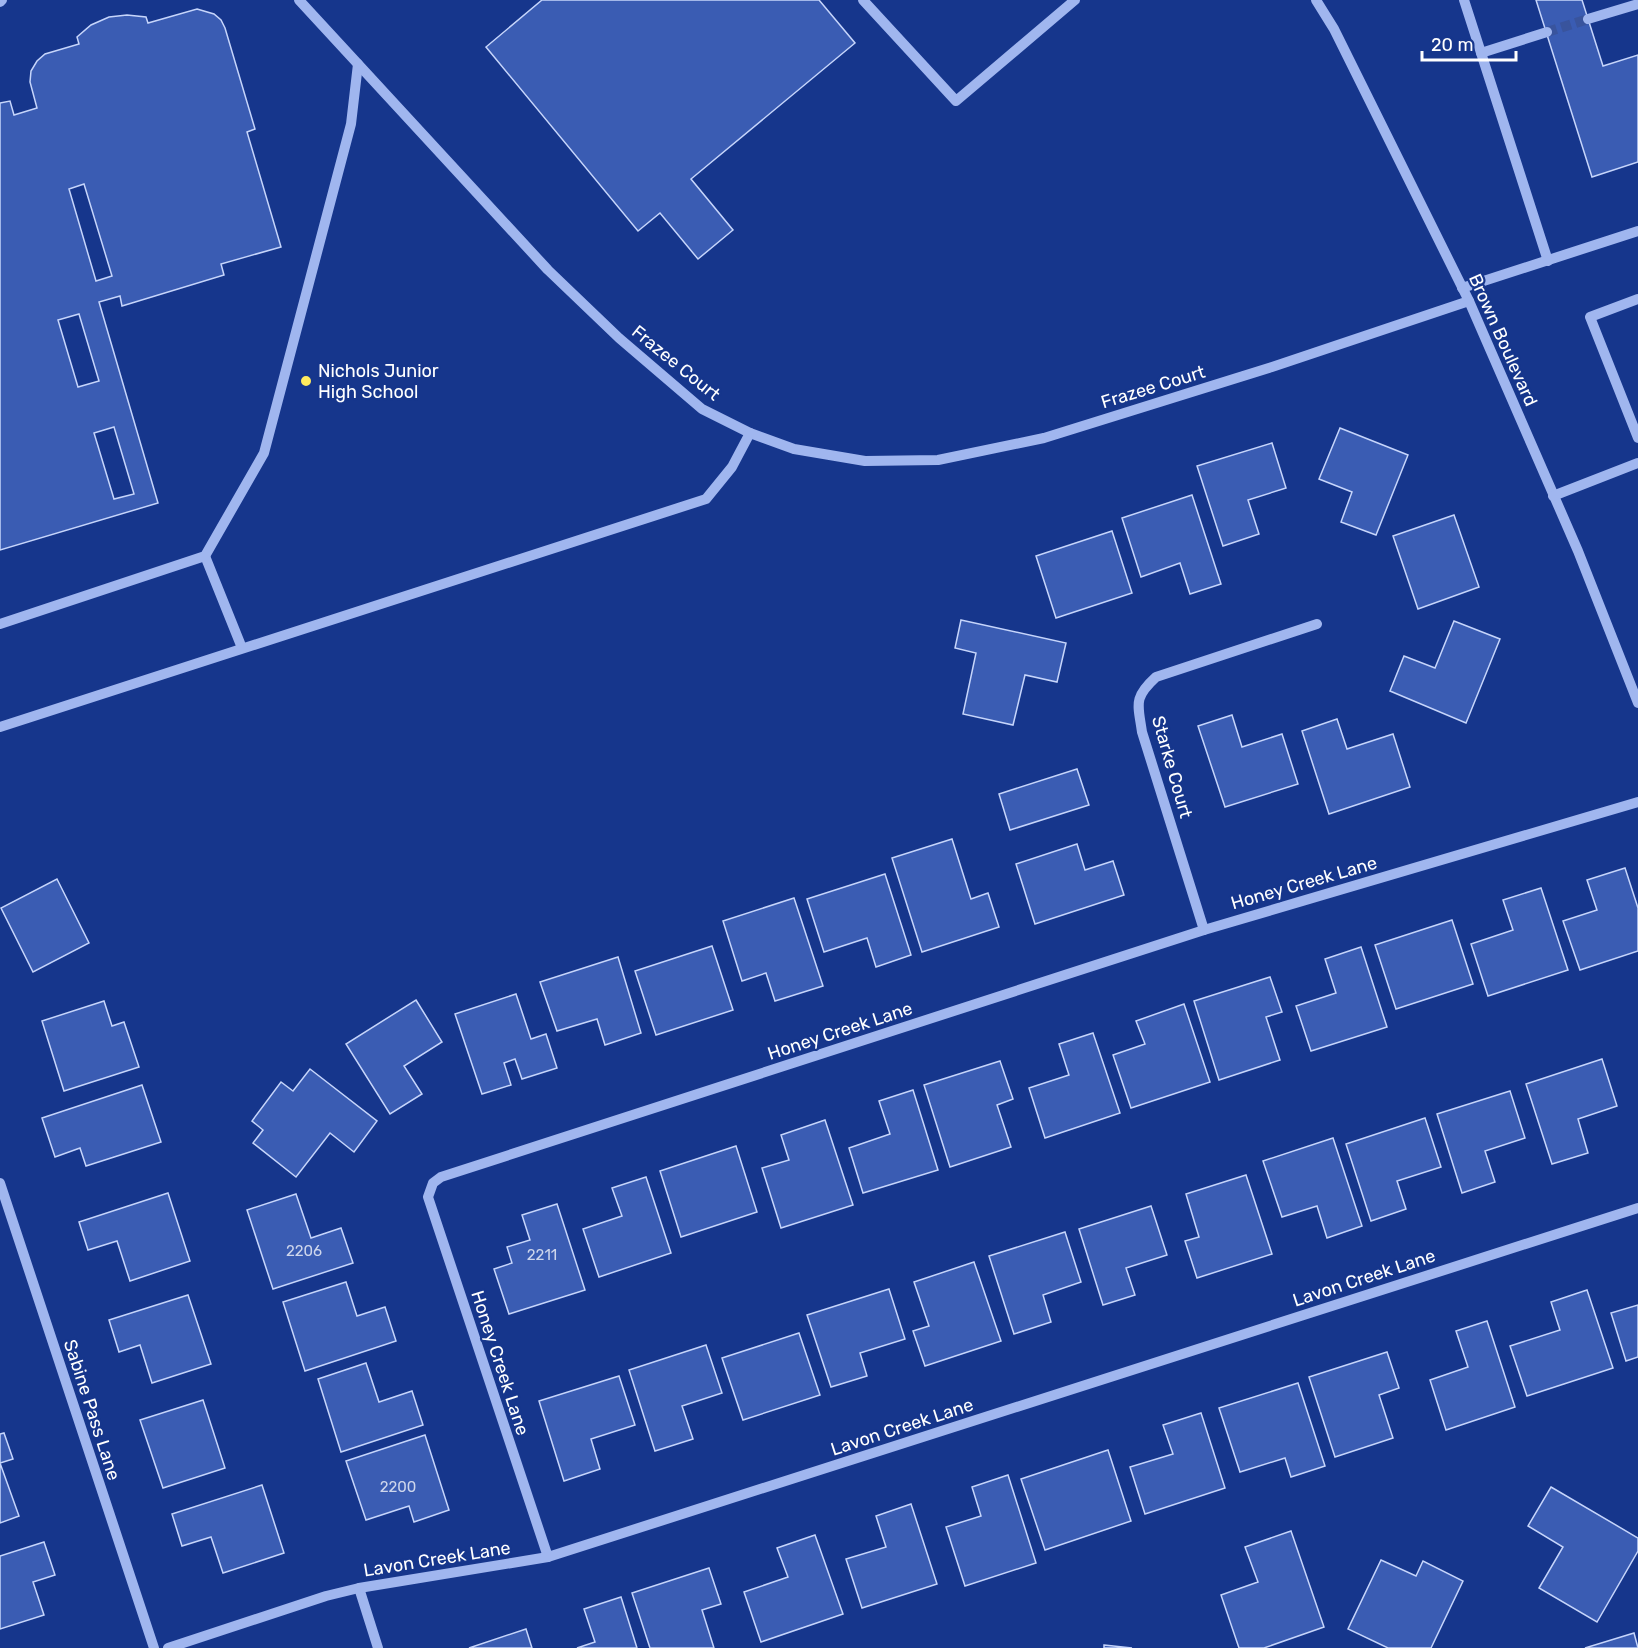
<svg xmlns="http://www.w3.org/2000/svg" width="1638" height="1648" viewBox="0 0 1638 1648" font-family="Rubik,sans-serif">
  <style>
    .building { fill: #3a5cb3; stroke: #c6d5fb; stroke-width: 1.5; fill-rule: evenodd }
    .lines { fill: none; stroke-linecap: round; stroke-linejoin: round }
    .minor-tunnel { stroke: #39549d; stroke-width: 10; stroke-dasharray: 10 5; stroke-linecap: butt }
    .minor { stroke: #a0b6ef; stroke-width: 10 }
    .poi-dot { fill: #ffeb5e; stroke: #16368c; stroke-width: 2 }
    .labels { text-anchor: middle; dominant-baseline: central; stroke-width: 4.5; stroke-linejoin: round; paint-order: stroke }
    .number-label { font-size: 15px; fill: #ced6ec }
    .street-label { font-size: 18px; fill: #fff; stroke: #16368c }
    .poi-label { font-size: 18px; fill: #fff; stroke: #16368c; text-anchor: start }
  </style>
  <rect width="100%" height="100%" fill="#16368c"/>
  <g class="building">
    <polygon points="542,0 819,0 855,43 691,179 733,230 698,259 660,213 638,231 486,47"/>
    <polygon points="1536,0 1582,0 1603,66 1638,55 1638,162 1592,177"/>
    <path d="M197 9 214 14 221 20 225 28 255 129 247 132 281 247 221 264 224 275 122 306 120 296 99 302 158 503 0 550V103L10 101 14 115 37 108 30 82 31 71 37 61 45 54 79 44 77 37 91 25 109 17 127 15 146 17 148 23ZM84 184 112 276 96 281 69 189ZM79 314 99 381 78 387 58 320ZM114 427 134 494 114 499 94 433Z"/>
    <polygon points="1340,428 1408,455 1376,535 1341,522 1352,492 1319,479"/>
    <polygon points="1272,443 1286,488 1248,500 1259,534 1223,546 1197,466"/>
    <polygon points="1192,495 1221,584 1190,594 1180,563 1141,577 1122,518"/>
    <polygon points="1454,515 1479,587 1418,609 1393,536"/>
    <polygon points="1112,531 1132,593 1056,618 1036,556"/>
    <polygon points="961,620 1066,643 1057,682 1025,675 1013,725 963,714 976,653 955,648"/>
    <polygon points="1454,621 1500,639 1466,723 1390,691 1404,656 1435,668"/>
    <polygon points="1232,715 1242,747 1282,734 1298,784 1225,807 1198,726"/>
    <polygon points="1337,719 1347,749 1393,734 1410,787 1329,814 1302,731"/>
    <polygon points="1077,769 1089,805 1010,830 999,794"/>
    <polygon points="952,839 971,899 988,893 999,927 922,952 892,858"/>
    <polygon points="1077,844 1085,870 1113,861 1124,895 1035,924 1016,864"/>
    <polygon points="1625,868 1638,908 1638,951 1580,970 1563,921 1597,910 1587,880"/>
    <polygon points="885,874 911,955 876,967 867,938 824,952 807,899"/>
    <polygon points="57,879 89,943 33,972 1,908"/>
    <polygon points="1541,888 1568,970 1488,996 1471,944 1513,930 1503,900"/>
    <polygon points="794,898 823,986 775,1001 766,973 742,981 723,921"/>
    <polygon points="1452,920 1473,984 1396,1009 1375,945"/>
    <polygon points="712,946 733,1010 656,1035 635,971"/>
    <polygon points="1361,947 1387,1027 1311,1051 1296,1006 1336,993 1325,959"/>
    <polygon points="618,957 641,1033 605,1045 597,1019 557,1031 540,982"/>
    <polygon points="1270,977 1282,1012 1266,1017 1280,1060 1219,1080 1194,1001"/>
    <polygon points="516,994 531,1039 546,1034 557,1068 522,1079 515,1059 504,1063 511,1085 482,1094 455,1014"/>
    <polygon points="416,1000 442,1042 404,1066 422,1094 390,1114 346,1044"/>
    <polygon points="104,1001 112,1026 124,1022 139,1067 64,1091 42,1021"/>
    <polygon points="1184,1004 1210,1082 1131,1108 1113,1055 1145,1044 1136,1021"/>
    <polygon points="1093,1033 1120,1113 1045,1138 1029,1088 1069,1075 1059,1044"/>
    <polygon points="1602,1059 1617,1106 1578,1119 1588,1153 1552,1164 1526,1084"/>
    <polygon points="1000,1061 1013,1099 997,1105 1011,1147 950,1167 924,1085"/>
    <polygon points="310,1069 377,1121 354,1152 330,1133 296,1177 253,1143 263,1130 252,1121 281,1082 293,1091"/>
    <polygon points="142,1085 161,1142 86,1166 80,1148 55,1157 42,1118"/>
    <polygon points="913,1090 938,1170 863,1193 849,1148 890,1134 879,1101"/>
    <polygon points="1510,1091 1525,1138 1485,1151 1495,1182 1462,1193 1437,1114"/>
    <polygon points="1425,1118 1441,1167 1397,1181 1406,1209 1371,1221 1346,1144"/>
    <polygon points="825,1120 853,1205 781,1228 762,1168 789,1160 781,1135"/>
    <polygon points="1333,1138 1362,1226 1327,1238 1317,1206 1282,1217 1263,1161"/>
    <polygon points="736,1146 757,1212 681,1237 660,1171"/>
    <polygon points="1246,1175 1272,1254 1197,1278 1185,1241 1199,1237 1186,1194"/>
    <polygon points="646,1177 671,1253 599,1277 583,1229 622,1216 612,1188"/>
    <polygon points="168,1193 190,1261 130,1281 117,1241 88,1250 79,1222"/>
    <polygon points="296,1194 311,1238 341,1228 353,1263 273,1289 247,1210"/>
    <polygon points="557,1204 585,1290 509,1314 494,1269 512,1263 507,1247 530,1240 522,1215"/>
    <polygon points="1151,1206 1167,1255 1126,1268 1135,1295 1103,1305 1079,1229"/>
    <polygon points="1065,1232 1081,1282 1043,1295 1051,1322 1014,1334 989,1256"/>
    <polygon points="974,1262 1001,1341 925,1366 913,1331 929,1326 914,1282"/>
    <polygon points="346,1282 357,1316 385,1307 396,1341 305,1371 283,1302"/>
    <polygon points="889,1289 905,1339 860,1353 867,1376 831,1387 807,1315"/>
    <polygon points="1587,1290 1613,1368 1527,1396 1510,1346 1560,1330 1551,1302"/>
    <polygon points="188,1295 211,1364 152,1383 140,1345 119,1352 109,1320"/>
    <polygon points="1638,1305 1638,1357 1626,1361 1611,1313"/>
    <polygon points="1487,1321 1515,1407 1446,1430 1430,1380 1468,1367 1456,1331"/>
    <polygon points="799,1333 820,1395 743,1420 722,1358"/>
    <polygon points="706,1345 722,1393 682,1406 693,1439 655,1451 629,1370"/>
    <polygon points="1387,1352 1399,1388 1379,1395 1393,1438 1335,1457 1309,1377"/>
    <polygon points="366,1363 379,1402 412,1391 423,1425 341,1452 318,1379"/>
    <polygon points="619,1376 635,1425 591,1439 600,1469 564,1481 539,1401"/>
    <polygon points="1298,1383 1325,1466 1291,1477 1285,1458 1240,1472 1219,1408"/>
    <polygon points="203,1400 225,1468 163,1488 140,1420"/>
    <polygon points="1201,1413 1225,1488 1145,1514 1130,1467 1173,1454 1163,1425"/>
    <polygon points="4,1433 13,1459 0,1463 19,1516 0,1523 0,1434"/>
    <polygon points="425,1435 449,1510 414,1522 409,1506 366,1520 346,1461"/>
    <polygon points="1108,1450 1131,1521 1045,1550 1021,1479"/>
    <polygon points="1008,1475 1036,1563 965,1586 946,1527 981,1516 972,1487"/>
    <polygon points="262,1485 284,1553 223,1573 211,1537 182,1546 172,1514"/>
    <polygon points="1551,1487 1638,1538 1638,1551 1597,1622 1539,1588 1563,1547 1528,1526"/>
    <polygon points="911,1504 937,1584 862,1608 846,1559 886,1547 876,1516"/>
    <polygon points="1291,1531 1324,1627 1264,1648 1239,1648 1221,1595 1258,1582 1245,1547"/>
    <polygon points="815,1535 843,1614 761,1642 744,1592 788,1577 777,1548"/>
    <polygon points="44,1542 55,1575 33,1582 44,1615 0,1629 0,1556"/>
    <polygon points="1381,1560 1416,1576 1423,1561 1463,1581 1431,1648 1388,1648 1348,1629"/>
    <polygon points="709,1568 721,1604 702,1610 714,1648 650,1648 632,1593"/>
    <polygon points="621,1597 637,1648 577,1648 595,1642 584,1609"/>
    <polygon points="526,1629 532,1648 469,1648"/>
    <polygon points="1634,1633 1638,1648 1585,1648"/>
    <polygon points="1104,1645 1132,1648 1104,1648"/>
  </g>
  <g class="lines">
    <polyline class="minor-tunnel" points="1547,32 1588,19"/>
    <g class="minor">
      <polyline points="299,0 548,270 619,338 702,409 750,433 794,449 865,461 938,460 1044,438 1272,367 1469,301"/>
      <polyline points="863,0 956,101 1075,0"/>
      <polyline points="1316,0 1334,29 1469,301 1578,551 1638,703"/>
      <polyline points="1464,0 1548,261"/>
      <polyline points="0,2 2,0"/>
      <polyline points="1588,19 1638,4"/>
      <polyline points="1481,53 1547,32"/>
      <polyline points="1462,288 1638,231"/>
      <polyline points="1638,299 1590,317 1638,438"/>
      <polyline points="1553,496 1638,463"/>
      <polyline points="205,556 242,648"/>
      <polyline points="0,624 205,556 264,453 351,124 358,64"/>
      <polyline points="0,727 706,499 732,467 750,433"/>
      <path d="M1204 930 1142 732C1138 704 1133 698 1156 677L1317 624"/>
      <polyline points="0,1183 154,1648"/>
      <polyline points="548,1557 428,1197 433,1183 441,1177 1204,930 1638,802"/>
      <polyline points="359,1588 378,1648"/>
      <polyline points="168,1648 326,1596 359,1588 548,1557 1638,1208"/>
    </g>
  </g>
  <circle class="poi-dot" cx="306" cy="381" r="6"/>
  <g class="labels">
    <g class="number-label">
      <text x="304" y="1251">2206</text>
      <text x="542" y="1255">2211</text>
      <text x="398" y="1487">2200</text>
    </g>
    <g class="street-label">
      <text transform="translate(1503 340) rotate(66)">Brown Boulevard</text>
      <text transform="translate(676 363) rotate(39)">Frazee Court</text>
      <text transform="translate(1153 387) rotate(-17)">Frazee Court</text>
      <text transform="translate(1172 767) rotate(74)">Starke Court</text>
      <text transform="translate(1304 883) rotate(-16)">Honey Creek Lane</text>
      <text transform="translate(840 1031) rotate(-18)">Honey Creek Lane</text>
      <text transform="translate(1364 1278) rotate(-18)">Lavon Creek Lane</text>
      <text transform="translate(500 1363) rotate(72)">Honey Creek Lane</text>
      <text transform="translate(92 1410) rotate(72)">Sabine Pass Lane</text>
      <text transform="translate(902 1427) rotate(-18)">Lavon Creek Lane</text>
      <text transform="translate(437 1559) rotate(-9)">Lavon Creek Lane</text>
    </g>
    <g class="poi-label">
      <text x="318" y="371">Nichols Junior<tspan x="318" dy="21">High School</tspan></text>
    </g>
  </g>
  <path d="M1422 51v9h94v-9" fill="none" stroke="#ffffff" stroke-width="3"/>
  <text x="1431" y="51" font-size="18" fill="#ffffff" stroke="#16368c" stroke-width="4.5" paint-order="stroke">20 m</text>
</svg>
